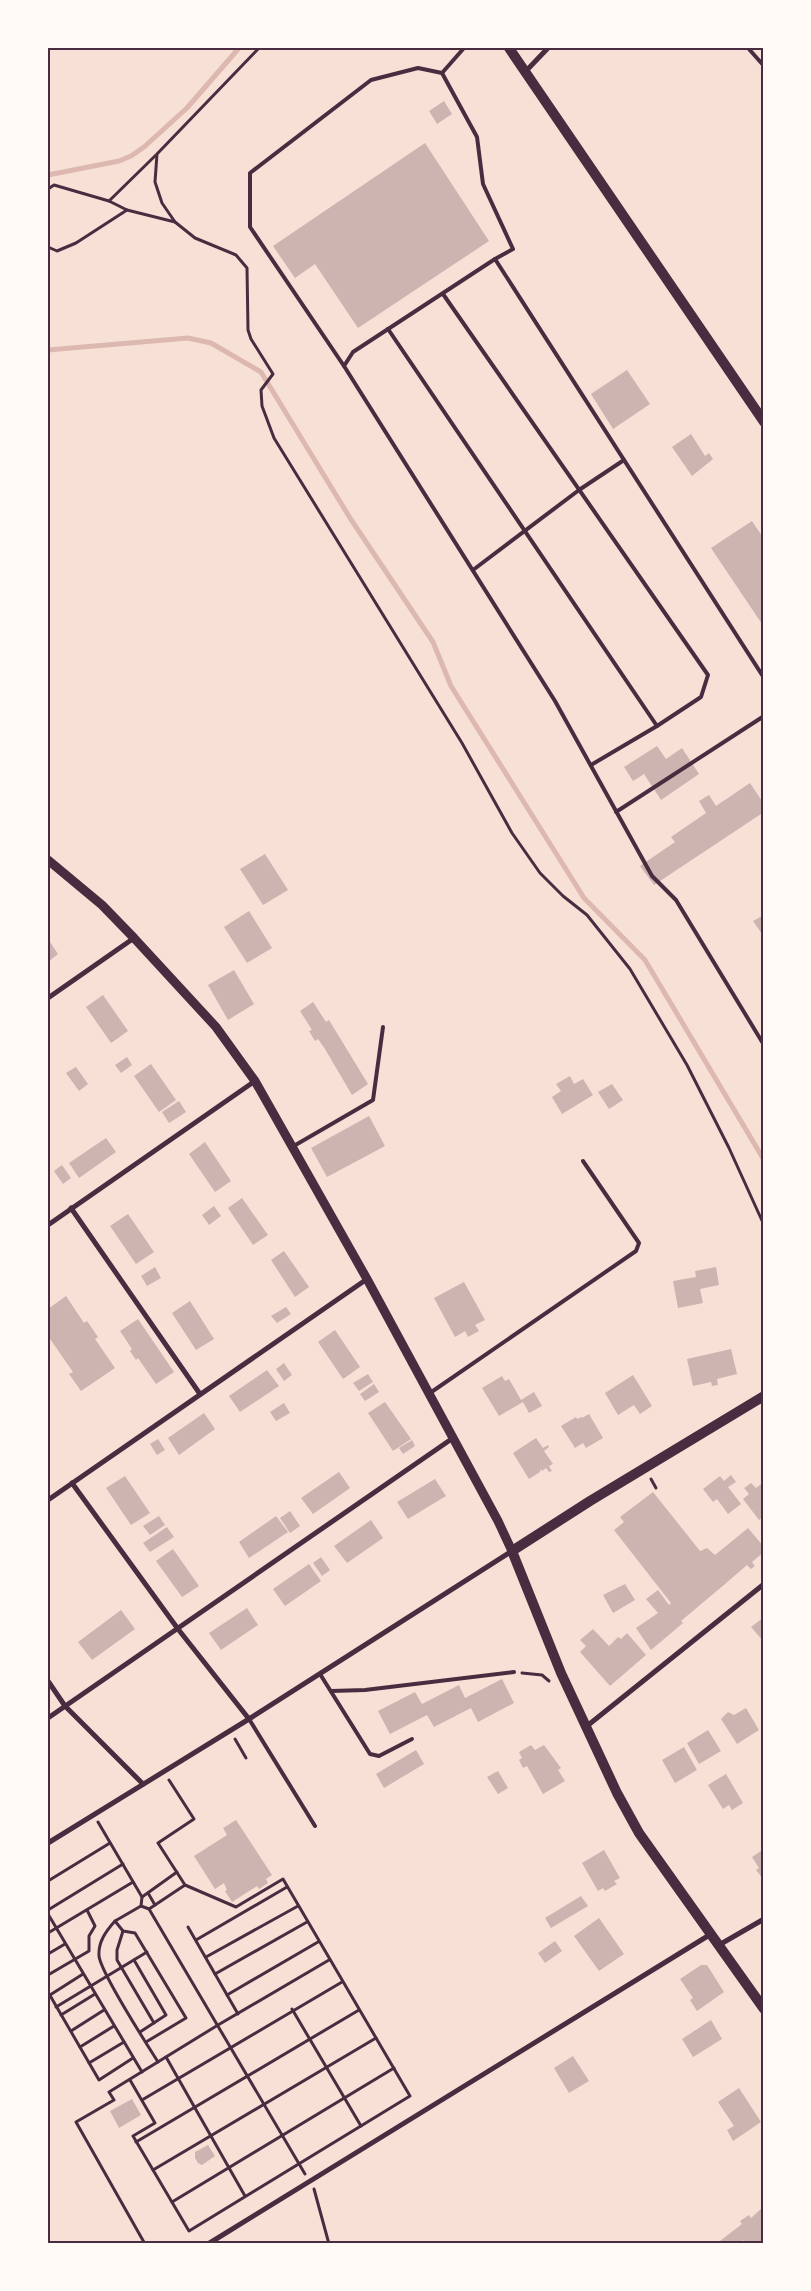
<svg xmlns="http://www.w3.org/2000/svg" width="811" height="2291" viewBox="0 0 811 2291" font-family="Overpass,sans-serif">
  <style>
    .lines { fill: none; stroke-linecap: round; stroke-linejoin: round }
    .stream { stroke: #dcb8b0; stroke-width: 5 }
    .building { fill: #ccb4b1 }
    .path { stroke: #4a2c40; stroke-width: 3 }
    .service { stroke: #4a2c40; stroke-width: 4 }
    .minor { stroke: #4a2c40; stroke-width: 5 }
    .tertiary { stroke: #4a2c40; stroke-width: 9 }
    .secondary { stroke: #4a2c40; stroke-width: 10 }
    .neatline { fill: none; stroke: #4a2c40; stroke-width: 2 }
  </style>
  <rect width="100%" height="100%" fill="#f7e1d7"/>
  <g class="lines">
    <g class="stream">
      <polyline points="48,175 119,161 131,156 144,147 187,108 239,48"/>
      <polyline points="48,350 188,338 211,343 261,372 350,518 433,642 451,686 584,898 645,960 764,1160"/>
    </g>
  </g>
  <g class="building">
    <polygon points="444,101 452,114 437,124 429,111"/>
    <polygon points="425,143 489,241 358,328 315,264 295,278 273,246"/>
    <polygon points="627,370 650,404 613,429 591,394"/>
    <polygon points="691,434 705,456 709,453 713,459 692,476 672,447"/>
    <polygon points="752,521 764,539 764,627 711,548"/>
    <polygon points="657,746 666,759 682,748 699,774 661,800 644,774 633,781 624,767"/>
    <polygon points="750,783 764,804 764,812 654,885 640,866 675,842 671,837 706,813 699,801 709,795 716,806"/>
    <polygon points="265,854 288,890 263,905 240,869"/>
    <polygon points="249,911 272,948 247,963 224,927"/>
    <polygon points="764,915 764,937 753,921"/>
    <polygon points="48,939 58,954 48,962"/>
    <polygon points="234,970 254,1004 228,1020 208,985"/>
    <polygon points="103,995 128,1031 111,1043 86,1007"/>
    <polygon points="313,1002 326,1022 329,1020 368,1084 352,1095 325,1049 318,1039 315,1041 309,1031 312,1030 300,1011"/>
    <polygon points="127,1057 132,1065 121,1073 115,1065"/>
    <polygon points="151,1064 176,1100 159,1112 134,1076"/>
    <polygon points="76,1067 88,1084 79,1091 66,1073"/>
    <polygon points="570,1076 574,1084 583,1079 593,1095 562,1114 552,1097 561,1091 556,1084"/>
    <polygon points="612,1084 623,1100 609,1109 598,1092"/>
    <polygon points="179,1101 186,1112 169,1123 162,1112"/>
    <polygon points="369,1116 385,1146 327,1177 311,1148"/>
    <polygon points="106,1138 116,1152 79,1178 69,1163"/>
    <polygon points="205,1142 231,1181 215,1192 189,1154"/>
    <polygon points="62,1165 71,1178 63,1184 54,1171"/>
    <polygon points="242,1198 268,1235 253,1245 228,1208"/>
    <polygon points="214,1206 221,1216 209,1225 202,1215"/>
    <polygon points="128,1214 154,1252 136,1264 110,1226"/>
    <polygon points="284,1251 309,1287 295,1297 271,1260"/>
    <polygon points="155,1267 161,1278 147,1286 141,1276"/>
    <polygon points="716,1267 719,1285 700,1289 703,1303 678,1308 673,1281 696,1277 695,1271"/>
    <polygon points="464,1282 485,1320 475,1325 479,1331 468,1337 465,1331 455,1337 434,1298"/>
    <polygon points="66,1296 84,1323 87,1321 98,1337 95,1339 115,1368 81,1391 69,1374 73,1372 48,1336 48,1309"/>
    <polygon points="190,1301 214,1339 196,1350 172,1313"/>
    <polygon points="286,1307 291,1314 277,1323 271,1316"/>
    <polygon points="138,1319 174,1372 156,1384 138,1358 136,1360 130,1351 132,1349 120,1331"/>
    <polygon points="335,1330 360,1367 343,1379 318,1342"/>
    <polygon points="731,1349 737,1374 717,1379 718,1385 712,1386 711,1382 693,1386 687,1359"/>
    <polygon points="284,1363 292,1375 284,1381 276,1369"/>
    <polygon points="267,1370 279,1386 240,1412 229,1396"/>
    <polygon points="368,1374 373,1382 359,1391 353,1383"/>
    <polygon points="633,1375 652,1406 640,1414 634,1405 618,1415 605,1393"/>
    <polygon points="502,1376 505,1381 509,1379 521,1400 534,1392 542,1406 529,1413 523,1402 499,1416 482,1388"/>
    <polygon points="374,1384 379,1392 365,1401 360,1394"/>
    <polygon points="385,1402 411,1439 393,1451 368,1413"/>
    <polygon points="284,1403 290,1413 276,1421 270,1412"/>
    <polygon points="204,1413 215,1429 179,1455 168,1438"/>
    <polygon points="589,1414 603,1438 586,1448 583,1443 575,1448 561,1426 576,1417 577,1419 582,1417 582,1418"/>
    <polygon points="536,1438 543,1448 548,1445 549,1447 544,1451 553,1464 549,1466 552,1471 549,1472 546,1468 542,1471 541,1469 540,1472 529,1479 513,1453"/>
    <polygon points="158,1439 165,1450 157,1455 150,1444"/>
    <polygon points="412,1440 415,1446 403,1454 399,1448"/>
    <polygon points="339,1472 350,1488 313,1514 301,1498"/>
    <polygon points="731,1475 736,1482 728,1487 741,1504 728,1514 717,1499 713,1502 703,1489 720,1476 724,1481"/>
    <polygon points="125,1476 150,1513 131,1525 106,1488"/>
    <polygon points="435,1479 446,1496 408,1519 397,1502"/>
    <polygon points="764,1482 764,1516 759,1520 743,1499 749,1494 744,1488 751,1483 756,1488"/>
    <polygon points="653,1492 700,1551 707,1548 715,1555 748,1528 764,1547 764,1552 752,1562 755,1566 751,1569 747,1565 725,1584 681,1621 683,1623 651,1650 636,1628 658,1613 646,1599 658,1590 669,1605 671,1603 614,1530 624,1522 620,1517"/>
    <polygon points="290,1511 300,1526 290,1533 280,1518"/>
    <polygon points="159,1516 165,1525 150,1535 143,1526"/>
    <polygon points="276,1516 288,1532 249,1558 239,1542"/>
    <polygon points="371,1520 383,1538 347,1563 334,1546"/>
    <polygon points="167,1527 174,1537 150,1552 143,1543"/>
    <polygon points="173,1549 199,1586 182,1597 156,1561"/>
    <polygon points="321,1557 330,1570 322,1576 313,1563"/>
    <polygon points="309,1564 321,1581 285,1606 273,1589"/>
    <polygon points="625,1584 635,1600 613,1613 603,1595"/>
    <polygon points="247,1608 258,1625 221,1650 209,1633"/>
    <polygon points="121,1610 135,1629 92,1660 78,1642"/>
    <polygon points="764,1617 764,1642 751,1627"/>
    <polygon points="593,1629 609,1646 618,1637 621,1639 627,1633 646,1655 610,1686 580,1652 586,1646 580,1640"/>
    <polygon points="502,1679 514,1703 478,1722 471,1708 434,1727 427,1715 390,1734 378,1711 415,1692 422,1704 459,1685 465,1698"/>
    <polygon points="746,1708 759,1730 737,1744 721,1719 728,1712 734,1715"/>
    <polygon points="708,1730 721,1751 699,1764 687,1743"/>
    <polygon points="531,1745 535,1750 544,1745 561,1768 558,1770 565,1781 543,1794 527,1766 523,1768 519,1760 522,1758 519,1752"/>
    <polygon points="684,1747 697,1770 675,1783 662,1760"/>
    <polygon points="416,1750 424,1764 384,1788 376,1774"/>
    <polygon points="498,1771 508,1788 498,1794 487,1777"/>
    <polygon points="726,1774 743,1803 732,1810 729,1805 723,1809 708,1785"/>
    <polygon points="236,1820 272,1875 266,1879 268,1883 259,1889 257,1886 232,1902 225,1891 227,1890 224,1883 215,1889 194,1856 227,1835 223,1828"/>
    <polygon points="764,1849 764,1880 756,1870 759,1868 752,1857"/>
    <polygon points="604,1850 620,1878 614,1881 617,1884 605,1891 603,1888 598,1891 582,1863"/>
    <polygon points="581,1896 588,1906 551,1928 545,1918"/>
    <polygon points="599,1918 624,1954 599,1971 574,1936"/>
    <polygon points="555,1941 562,1951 545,1963 538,1953"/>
    <polygon points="701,1965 707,1965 724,1992 697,2011 690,2000 693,1998 680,1979"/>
    <polygon points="711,2020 722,2039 693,2057 682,2039"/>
    <polygon points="573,2056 589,2081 569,2093 554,2068"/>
    <polygon points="739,2088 761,2122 733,2141 727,2130 734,2126 718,2102"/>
    <polygon points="132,2099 141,2115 119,2128 110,2111"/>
    <polygon points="208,2145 215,2156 202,2165 198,2163 195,2158 195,2152"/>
    <polygon points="764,2206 764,2244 745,2244 743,2240 739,2244 716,2244 742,2224 740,2221 749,2215 751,2218"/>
  </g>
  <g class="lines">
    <g class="path">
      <polyline points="259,48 157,154 155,182 162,203 175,222 195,238 236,255 247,268 248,330 251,339 273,374 261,390 262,406 274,438 462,743 512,833 540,873 563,896 587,915 630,969 687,1065 729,1148 764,1225"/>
      <polyline points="156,155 109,201 127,210 175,222"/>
      <polyline points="48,189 54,185 109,201"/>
      <polyline points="48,247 57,251 76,243 127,210"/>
      <polyline points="651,1479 656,1488"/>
      <polyline points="522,1673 542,1675 549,1681"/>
      <polyline points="235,1739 246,1758"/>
      <polyline points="98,1822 142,1897 141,1906 149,1909 305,2174"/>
      <polyline points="48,1881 110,1843"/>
      <polyline points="148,1893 155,1905"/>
      <polyline points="142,1897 177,1872"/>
      <polyline points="149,1909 185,1885 158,1843 194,1819 169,1780"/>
      <polyline points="48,1910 123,1864"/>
      <polyline points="48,1914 142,2072"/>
      <polyline points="115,1921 141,1906"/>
      <polyline points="188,1927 238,2014"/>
      <polyline points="123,1931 117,1950 117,1960 154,2023"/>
      <polyline points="48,1933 133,1882"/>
      <polyline points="196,1940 287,1887"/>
      <polyline points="48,1954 65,1944"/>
      <polyline points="206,1957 298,1906"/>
      <polyline points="134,1960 166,2015 140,2032"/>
      <polyline points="215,1974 307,1922"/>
      <polyline points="48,1975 89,1951 89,1936 95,1926 87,1910"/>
      <polyline points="48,1992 99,2080 133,2058"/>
      <polyline points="50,1995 83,1974"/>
      <polyline points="227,1995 318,1942"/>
      <polyline points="56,2007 147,1952"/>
      <polyline points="292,2009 361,2126"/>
      <polyline points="61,2015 95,1994"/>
      <polyline points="71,2031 104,2010"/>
      <path d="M146 2042 186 2018 135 1933 123 1931 115 1921C106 1931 98 1942 99 1956 101 1973 146 2043 158 2062"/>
      <polyline points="80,2047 114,2026"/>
      <polyline points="166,2057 245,2196"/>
      <polyline points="89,2063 124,2042"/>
      <polyline points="130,2080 155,2123 133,2136 189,2231 410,2096 283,1879 236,1907 185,1885"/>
      <polyline points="142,2100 342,1982"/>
      <polyline points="136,2142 359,2010"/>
      <polyline points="153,2170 376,2038"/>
      <polyline points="314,2189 329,2244"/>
      <polyline points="172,2202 394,2068"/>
      <polyline points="145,2244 76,2122 114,2100 109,2092 218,2025 329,1960"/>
    </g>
    <g class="service">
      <polyline points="748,48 764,66"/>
      <polyline points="442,73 464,48"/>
      <polyline points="388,329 657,726 701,697 708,675 443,294"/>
      <polyline points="344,366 250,227 250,173 371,80 418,68 442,73 477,137 483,184 513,249 495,259"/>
      <polyline points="473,570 579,490 624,460"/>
      <polyline points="764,678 495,259 353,352 344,366 555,701 652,876 676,900 764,1045"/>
      <polyline points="591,765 657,726"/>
      <polyline points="616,812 764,716"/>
      <polyline points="292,1147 373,1100 383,1027"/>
      <polyline points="430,1393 636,1251 639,1243 583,1161"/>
      <polyline points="320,1674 370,1754 379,1756 412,1739"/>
      <polyline points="331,1691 365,1690 514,1672"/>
      <polyline points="249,1719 315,1826"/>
    </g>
    <g class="minor">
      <polyline points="525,72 548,48"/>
      <polyline points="48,998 134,938"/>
      <polyline points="71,1208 200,1394"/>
      <polyline points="48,1225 255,1081"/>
      <polyline points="72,1483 178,1629 249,1719"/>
      <polyline points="48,1500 367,1279"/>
      <polyline points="48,1681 65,1706 143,1784"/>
      <polyline points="48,1718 453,1438"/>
      <polyline points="587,1726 764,1584"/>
      <polyline points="48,1843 249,1719 512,1551"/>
      <polyline points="719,1945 764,1919"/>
      <polyline points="208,2244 711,1934"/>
    </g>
    <polyline class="tertiary" points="48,860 102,905 134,938 216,1027 255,1081 367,1279 498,1521 512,1551"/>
    <g class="secondary">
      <polyline points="509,48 764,422"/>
      <polyline points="764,1396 590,1501 512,1551 561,1673 617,1793 639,1833 764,2009"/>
    </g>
  </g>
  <rect width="811" height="2291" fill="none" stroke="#fffaf5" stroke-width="98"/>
  <rect x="49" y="49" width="713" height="2193" class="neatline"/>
</svg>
